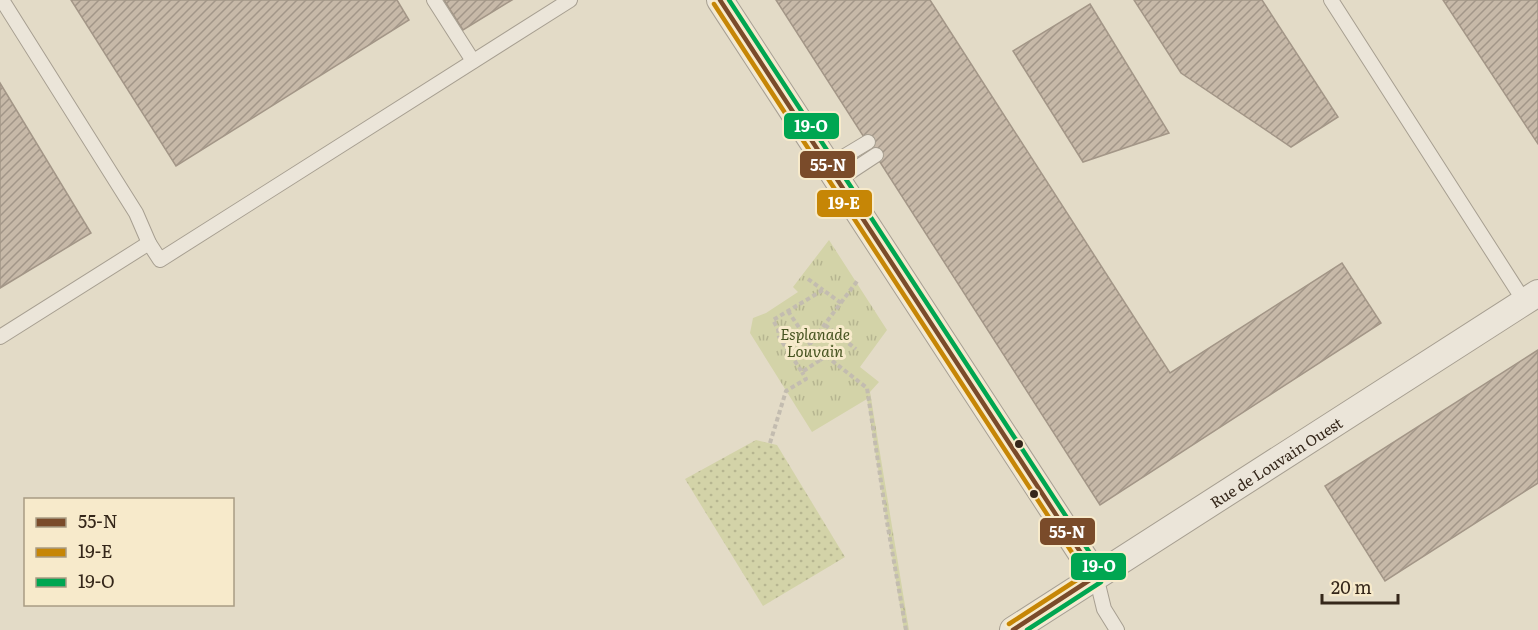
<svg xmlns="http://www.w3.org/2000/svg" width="1538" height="630" viewBox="0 0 1538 630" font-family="Literata,serif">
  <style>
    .grass { fill: url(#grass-dots) }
    .park { fill: url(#park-tufts) }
    .building { fill: url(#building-hatch); stroke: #a39687; stroke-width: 1.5 }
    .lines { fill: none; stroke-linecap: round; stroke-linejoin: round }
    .service-casing { stroke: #a79f91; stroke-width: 16 }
    .minor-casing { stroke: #a79f91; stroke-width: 28 }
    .path { stroke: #c3bcb0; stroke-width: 4; stroke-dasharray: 4.5 3; stroke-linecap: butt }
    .service { stroke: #ebe5d9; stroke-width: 14 }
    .minor { stroke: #ebe5d9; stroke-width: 26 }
    .bus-1-casing { stroke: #f7eacb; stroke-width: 9 }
    .bus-2-casing { stroke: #f7eacb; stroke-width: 9 }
    .bus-3-casing { stroke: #f7eacb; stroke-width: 9 }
    .bus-1 { stroke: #7a4b2a; stroke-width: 4.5 }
    .bus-2 { stroke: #c68606; stroke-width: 4.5 }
    .bus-3 { stroke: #00a651; stroke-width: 4.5 }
    .bus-dot { fill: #35271a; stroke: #f7eacb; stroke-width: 2 }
    .labels { text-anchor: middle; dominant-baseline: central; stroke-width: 6; stroke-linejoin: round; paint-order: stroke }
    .park-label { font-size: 15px; font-style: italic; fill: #465320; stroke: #f7eacb }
    .street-label { font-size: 15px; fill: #35271a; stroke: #f7eacb }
    .line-badge { stroke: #f7eacb; stroke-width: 2 }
    .badge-label { font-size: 16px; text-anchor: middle; font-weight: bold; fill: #fff }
  </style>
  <defs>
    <pattern id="grass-dots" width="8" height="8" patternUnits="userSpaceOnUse" patternTransform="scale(1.5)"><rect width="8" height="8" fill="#d3d3a8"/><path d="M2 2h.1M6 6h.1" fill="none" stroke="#b6b590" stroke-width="1.8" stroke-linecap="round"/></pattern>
    <pattern id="park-tufts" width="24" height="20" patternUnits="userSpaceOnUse" patternTransform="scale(1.5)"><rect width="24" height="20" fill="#d3d3a8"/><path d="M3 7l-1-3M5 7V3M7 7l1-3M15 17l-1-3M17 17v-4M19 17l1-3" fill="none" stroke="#b6b590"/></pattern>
    <pattern id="building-hatch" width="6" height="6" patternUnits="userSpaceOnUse" patternTransform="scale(1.5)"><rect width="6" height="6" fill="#c7b9a8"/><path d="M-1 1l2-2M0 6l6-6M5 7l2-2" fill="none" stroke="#a29688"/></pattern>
  </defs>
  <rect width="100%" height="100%" fill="#e3dbc7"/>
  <polygon class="grass" points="756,440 777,445 845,557 763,606 685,479"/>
  <polygon class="park" points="829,240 887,330 860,367 879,382 870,392 909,630 904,630 867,399 812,432 750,333 753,318 766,313 798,292 793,287"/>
  <g class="building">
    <polygon points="71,0 397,0 409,20 176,166"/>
    <polygon points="444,0 512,0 463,30"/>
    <polygon points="776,0 930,0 1170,373 1342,263 1381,323 1100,505"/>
    <polygon points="1134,0 1262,0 1338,117 1291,147 1181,73"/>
    <polygon points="1443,0 1538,0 1538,144"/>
    <polygon points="1090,4 1169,133 1083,162 1013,51"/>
    <polygon points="0,83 91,233 0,288"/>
    <polygon points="1538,350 1538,483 1385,581 1325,486"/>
  </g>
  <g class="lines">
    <g class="service-casing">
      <g id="service">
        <polyline points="2,0 136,213 149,243 160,260 570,0"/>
        <polyline points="434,0 473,61"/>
        <polyline points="1331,0 1524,301"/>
        <polyline points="828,166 868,142"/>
        <polyline points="838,180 876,155"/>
        <polyline points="0,337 149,243"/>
        <polyline points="1096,576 1104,609 1117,630"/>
      </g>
    </g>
    <g class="minor-casing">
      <g id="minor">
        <polyline points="720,0 1096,576"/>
        <path id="s1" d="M1013 630 1538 293"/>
      </g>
    </g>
    <g class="path">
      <polyline points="808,279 823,290"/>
      <polyline points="841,303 823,290 773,320 778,329 779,337 802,372 820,360 810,344 858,280"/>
      <polyline points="788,311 810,344"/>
      <polyline points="825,325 856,349"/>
      <polyline points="820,360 826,356 867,388 887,522 906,630"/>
      <polyline points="770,443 786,391 806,379 802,372"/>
    </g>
    <use href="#service" class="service"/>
    <use href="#minor" class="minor"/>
    <g class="bus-1-casing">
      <polyline id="bus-1" points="720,0 1096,576 1013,630"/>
    </g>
    <g class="bus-2-casing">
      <polyline id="bus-2" points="714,4 1086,574 1009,624"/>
    </g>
    <g class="bus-3-casing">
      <polyline id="bus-3" points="729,0 1103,573 1103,578 1101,582 1027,630"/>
    </g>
    <use href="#bus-1" class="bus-1"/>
    <use href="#bus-2" class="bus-2"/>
    <use href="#bus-3" class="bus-3"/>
  </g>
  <g class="bus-dot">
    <circle cx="1019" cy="444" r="5"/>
    <circle cx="1034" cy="494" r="5"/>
  </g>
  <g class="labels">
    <g class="park-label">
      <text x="815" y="333">Esplanade<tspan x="815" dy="17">Louvain</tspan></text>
    </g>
    <g class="street-label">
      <text stroke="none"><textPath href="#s1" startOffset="312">Rue de Louvain Ouest</textPath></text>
    </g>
  </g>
  <g class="line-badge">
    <rect x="783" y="112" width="57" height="28" rx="6" fill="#00a651"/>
    <rect x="799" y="150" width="57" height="29" rx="6" fill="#7a4b2a"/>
    <rect x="816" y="189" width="57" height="29" rx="6" fill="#c68606"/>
    <rect x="1039" y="517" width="57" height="29" rx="6" fill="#7a4b2a"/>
    <rect x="1070" y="552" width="57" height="29" rx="6" fill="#00a651"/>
  </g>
  <g class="badge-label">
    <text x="811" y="132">19-O</text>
    <text x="828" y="171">55-N</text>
    <text x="844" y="209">19-E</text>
    <text x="1067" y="538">55-N</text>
    <text x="1099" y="572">19-O</text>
  </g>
  <rect x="24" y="498" width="210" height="108" fill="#f7eacb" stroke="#a99c84" stroke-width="1.5"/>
  <rect x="36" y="518" width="30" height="9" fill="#7a4b2a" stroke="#a99c84" stroke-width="1.5"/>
  <text x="78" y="528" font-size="18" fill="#35271a">55-N</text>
  <rect x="36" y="548" width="30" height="9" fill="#c68606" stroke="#a99c84" stroke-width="1.5"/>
  <text x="78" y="558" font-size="18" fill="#35271a">19-E</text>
  <rect x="36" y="578" width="30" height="9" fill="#00a651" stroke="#a99c84" stroke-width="1.5"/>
  <text x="78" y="588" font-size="18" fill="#35271a">19-O</text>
  <path d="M1322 594v9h76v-9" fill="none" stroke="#35271a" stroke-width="3"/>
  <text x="1331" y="594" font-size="18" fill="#35271a" stroke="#f7eacb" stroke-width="4.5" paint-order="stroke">20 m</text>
</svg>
